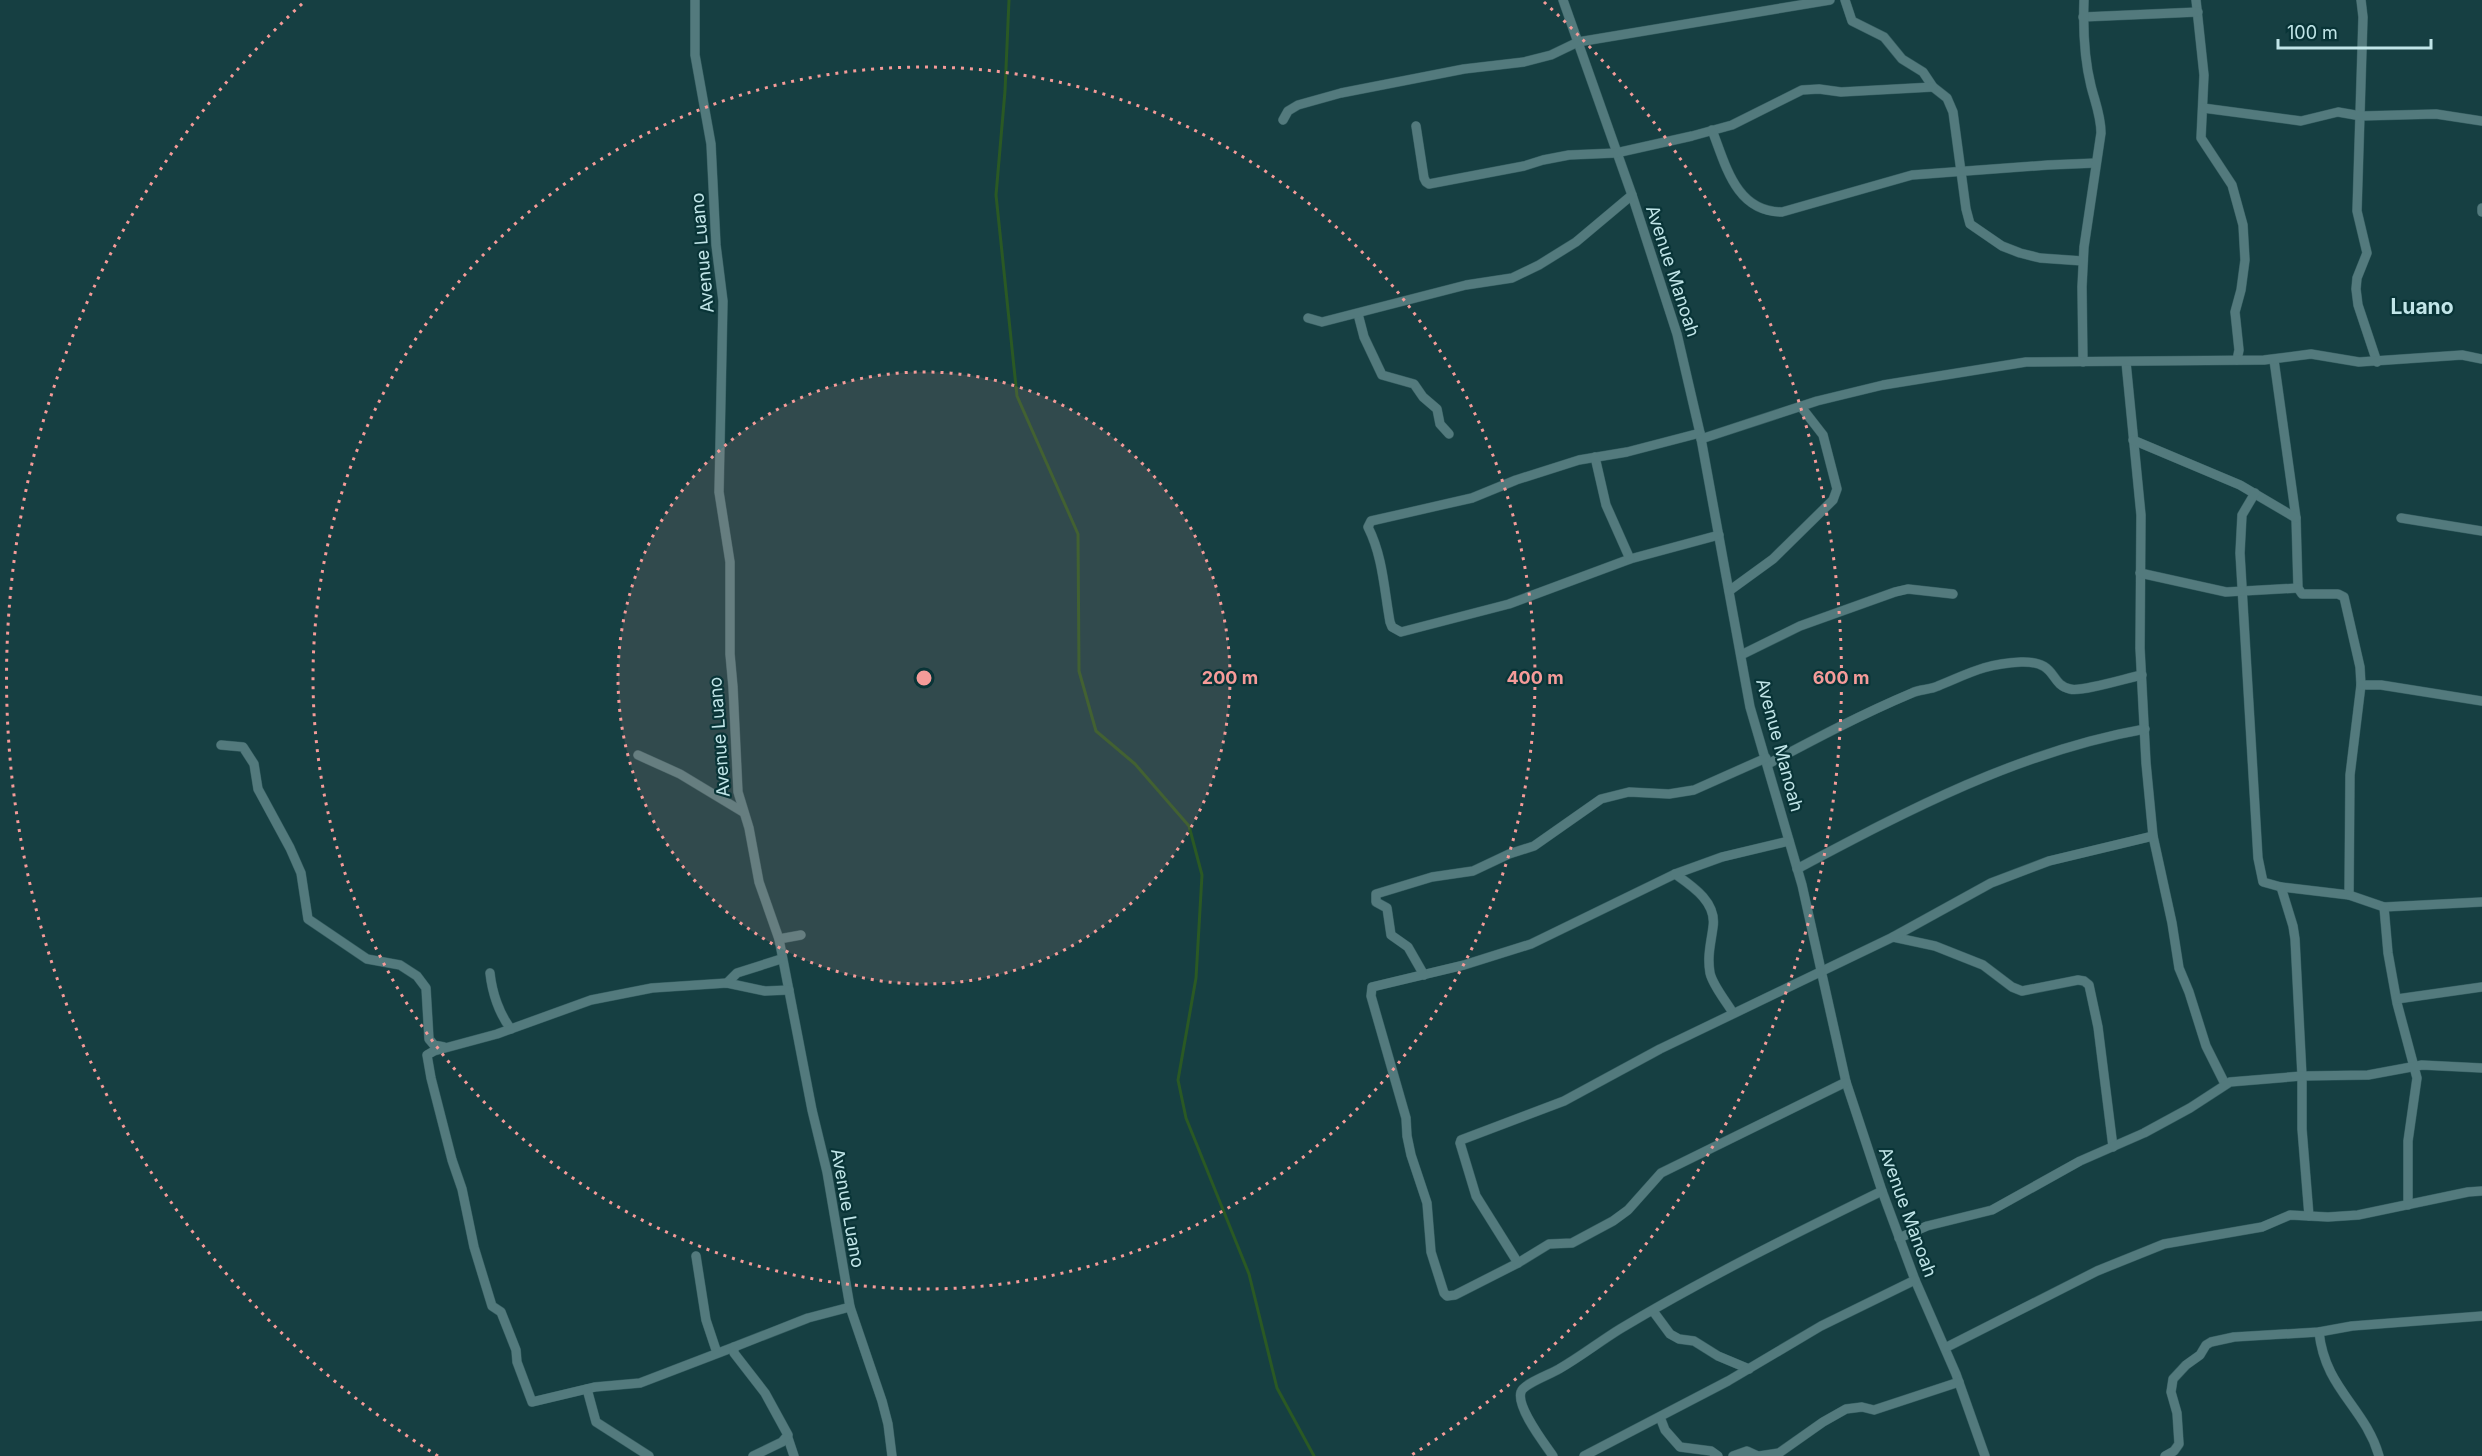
<svg xmlns="http://www.w3.org/2000/svg" width="2482" height="1456" viewBox="0 0 2482 1456" font-family="Inter,sans-serif">
  <style>
    .lines { fill: none; stroke-linecap: round; stroke-linejoin: round }
    .stream { stroke: #2a5924; stroke-width: 3 }
    .street-casing { stroke: #355d60; stroke-width: 10 }
    .street { stroke: #537a7d; stroke-width: 9 }
    .ring { fill: none; stroke: #f59b99; stroke-width: 3; stroke-dasharray: 3 6 }
    .labels { text-anchor: middle; dominant-baseline: central; stroke-width: 4.5; stroke-linejoin: round; paint-order: stroke }
    .street-label { font-size: 18px; fill: #c1e5e8; stroke: #093437 }
    .quarter-label { font-size: 21px; font-weight: bold; fill: #c1e5e8; stroke: #093437 }
    .centre { fill: #f59b99; stroke: #093437; stroke-width: 3 }
    .ring-label { font-size: 18px; text-anchor: middle; font-weight: bold; fill: #f59b99; stroke: #093437; stroke-width: 4.5; stroke-linejoin: round; paint-order: stroke }
  </style>
  <rect width="100%" height="100%" fill="#163f42"/>
  <g class="lines">
    <polyline class="stream" points="1009,0 1005,91 996,195 1017,396 1078,534 1079,671 1096,731 1135,764 1189,826 1202,875 1196,978 1178,1080 1186,1118 1249,1274 1277,1388 1314,1456"/>
    <g class="street-casing">
      <g id="street">
        <polyline points="695,0 695,55 711,144 716,245 723,301 719,492 730,562 730,654 733,687 738,792 749,828 759,882 779,939 812,1110 827,1172 850,1307 882,1401 888,1424 892,1456"/>
        <polyline points="1563,0 1632,195 1677,334 1700,433 1750,707 1802,885 1846,1082 1882,1191 1915,1280 1956,1374 1985,1456"/>
        <polyline points="1845,0 1852,21 1884,37 1902,59 1923,72 1933,87 1947,98 1953,112 1966,209 1970,224 2002,246 2020,253 2040,258 2083,261"/>
        <polyline points="2196,0 2204,75 2201,138 2232,185 2243,225 2245,260 2241,290 2235,312 2239,350 2237,360"/>
        <polyline points="2361,0 2363,17 2357,211 2367,253 2357,278 2356,289 2358,305 2377,362"/>
        <polyline points="2083,17 2198,12"/>
        <polyline points="2203,108 2301,121 2338,112 2361,116 2436,114 2482,121"/>
        <polyline points="1283,120 1288,111 1298,105 1341,93 1464,69 1524,62 1551,55 1578,42 1830,0"/>
        <polyline points="1416,126 1424,178 1426,182 1429,184 1524,166 1543,160 1569,155 1616,153 1692,136 1732,125 1802,90 1819,89 1841,92 1933,87"/>
        <path d="M1712 130C1726 166 1736 212 1782 212L1912 175 2048 165 2096 163"/>
        <polyline points="2482,208 2482,212"/>
        <polyline points="1358,314 1364,337 1382,375 1414,384 1423,397 1437,409 1440,424 1449,434"/>
        <polyline points="1308,318 1322,322 1466,285 1512,278 1539,265 1576,242 1632,195"/>
        <polyline points="2274,360 2296,518 2298,588 2302,594 2338,594 2344,597 2360,667 2361,685 2350,775 2349,895"/>
        <path d="M2083 362 2082 287 2084 247 2101 133C2101 116 2095 102 2091 86 2084 58 2083 28 2084 0"/>
        <polyline points="2126,362 2141,515 2140,648 2146,763 2153,836 2172,923 2179,968 2189,992 2206,1046 2225,1084"/>
        <path d="M1700 433 1627 452 1579 460 1516 480 1472 498 1371 521 1368 527C1383 557 1384 589 1390 622L1392 627 1401 632 1509 604 1630 559 1719 535"/>
        <polyline points="1701,439 1817,401 1883,385 2026,362 2264,360 2311,354 2359,362 2462,355 2482,359"/>
        <polyline points="2133,440 2240,485 2296,518"/>
        <polyline points="1595,457 1606,505 1630,559"/>
        <polyline points="2255,493 2242,515 2240,553 2258,858 2263,882 2281,887 2349,895 2384,907 2482,902"/>
        <polyline points="2401,518 2482,531"/>
        <polyline points="2140,573 2226,592 2298,588"/>
        <polyline points="1729,591 1773,559 1833,500 1837,489 1823,435 1802,408"/>
        <polyline points="1741,655 1800,626 1895,592 1908,589 1953,594"/>
        <polyline points="2361,685 2381,685 2482,701"/>
        <polyline points="221,745 243,747 254,764 258,789 290,848 301,873 308,919 367,959 400,965 417,976 426,988 429,1039 434,1045 444,1047"/>
        <polyline points="638,755 680,774 743,812"/>
        <path d="M1768 764C1815 739 1862 714 1912 693 1920 689 1930 690 1938 686 1970 673 1984 664 2021 662 2059 661 2048 684 2070 689 2083 692 2127 678 2142 675"/>
        <polyline points="1789,841 1722,857 1675,874 1531,944 1464,965 1372,987 1371,996 1406,1118 1407,1136 1411,1155 1427,1203 1431,1252 1444,1293 1447,1296 1455,1295 1518,1263 1549,1244 1572,1243 1613,1221 1628,1210 1661,1173 1846,1082"/>
        <path d="M1797 869C1908 810 2020 751 2145 729"/>
        <path d="M1675 874C1692 886 1717 902 1713 927 1711 943 1707 956 1710 973 1713 986 1726 1001 1733 1013"/>
        <polyline points="2281,887 2293,926 2295,939 2302,1076 2302,1129 2309,1216"/>
        <polyline points="2384,907 2388,953 2397,1003 2417,1078 2408,1141 2408,1205"/>
        <polyline points="1893,937 1935,946 1983,965 2012,987 2022,991 2078,980 2084,981 2089,985 2098,1027 2113,1147"/>
        <polyline points="779,939 801,935"/>
        <path d="M490 973C492 992 499 1014 511 1029"/>
        <polyline points="1424,975 1408,947 1391,935 1387,908 1376,902 1376,894 1432,877 1473,871 1509,854 1534,846 1601,799 1629,792 1669,794 1694,790 1766,758"/>
        <polyline points="727,983 737,973 781,959"/>
        <polyline points="2397,999 2482,987"/>
        <polyline points="1899,1238 1927,1226 1992,1210 2080,1161 2144,1133 2190,1108 2230,1082 2302,1076 2368,1075 2422,1065 2482,1068"/>
        <polyline points="696,1256 706,1320 717,1353"/>
        <polyline points="1518,1263 1476,1196 1460,1143 1461,1140 1564,1101 1660,1049 1893,937 1991,883 2049,861 2153,836"/>
        <polyline points="1653,1311 1670,1334 1679,1339 1694,1341 1718,1356 1749,1369"/>
        <path d="M2319 1332C2325 1389 2365 1407 2379 1456"/>
        <polyline points="734,1347 640,1383 595,1387 532,1402 517,1362 516,1350 501,1312 492,1306 474,1247 462,1189 452,1160 431,1078 427,1055 434,1051 497,1034 591,1000 652,988 727,983 765,991 789,990"/>
        <polyline points="1945,1348 2097,1271 2164,1244 2262,1227 2290,1215 2328,1217 2358,1215 2468,1192 2482,1191"/>
        <polyline points="587,1389 596,1422 649,1456"/>
        <polyline points="1660,1417 1665,1430 1680,1447 1711,1451 1718,1456"/>
        <polyline points="788,1438 794,1456"/>
        <polyline points="753,1456 782,1442 788,1435 765,1393 734,1353 734,1347 808,1318 850,1307"/>
        <path d="M1553 1456C1544 1443 1516 1407 1521 1392 1523 1384 1551 1374 1559 1369 1580 1357 1599 1342 1620 1329 1705 1278 1794 1234 1882 1191"/>
        <polyline points="1584,1456 1728,1381 1821,1326 1915,1280"/>
        <polyline points="1733,1456 1747,1451 1758,1456"/>
        <polyline points="1759,1456 1779,1453 1823,1422 1846,1409 1862,1407 1874,1410 1959,1382"/>
        <polyline points="2165,1456 2174,1451 2179,1444 2177,1413 2171,1392 2173,1379 2186,1365 2200,1355 2206,1345 2211,1342 2234,1337 2319,1332 2352,1326 2482,1316"/>
      </g>
    </g>
    <use href="#street" class="street"/>
  </g>
  <circle cx="924" cy="678" r="306" fill="#f59b99" fill-opacity=".12"/>
  <g class="ring">
    <circle cx="924" cy="678" r="306"/>
    <circle cx="924" cy="678" r="611"/>
    <path d="M438 1456A917 917 0 0 1 304 2M1544 2A917 917 0 0 1 1410 1456"/>
  </g>
  <g class="labels">
    <g class="street-label">
      <text transform="translate(702 253) rotate(-95)">Avenue Luano</text>
      <text transform="translate(1673 271) rotate(72)">Avenue Manoah</text>
      <text transform="translate(719 737) rotate(-94)">Avenue Luano</text>
      <text transform="translate(1780 745) rotate(75)">Avenue Manoah</text>
      <text transform="translate(848 1208) rotate(80)">Avenue Luano</text>
      <text transform="translate(1908 1212) rotate(70)">Avenue Manoah</text>
    </g>
    <g class="quarter-label">
      <text x="2422" y="306">Luano</text>
    </g>
  </g>
  <circle cx="924" cy="678" r="9" class="centre"/>
  <g class="ring-label">
    <text x="1230" y="684">200 m</text>
    <text x="1535" y="684">400 m</text>
    <text x="1841" y="684">600 m</text>
  </g>
  <path d="M2278 39v9h153v-9" fill="none" stroke="#c1e5e8" stroke-width="3"/>
  <text x="2287" y="39" font-size="18" fill="#c1e5e8" stroke="#093437" stroke-width="4.5" paint-order="stroke">100 m</text>
</svg>
